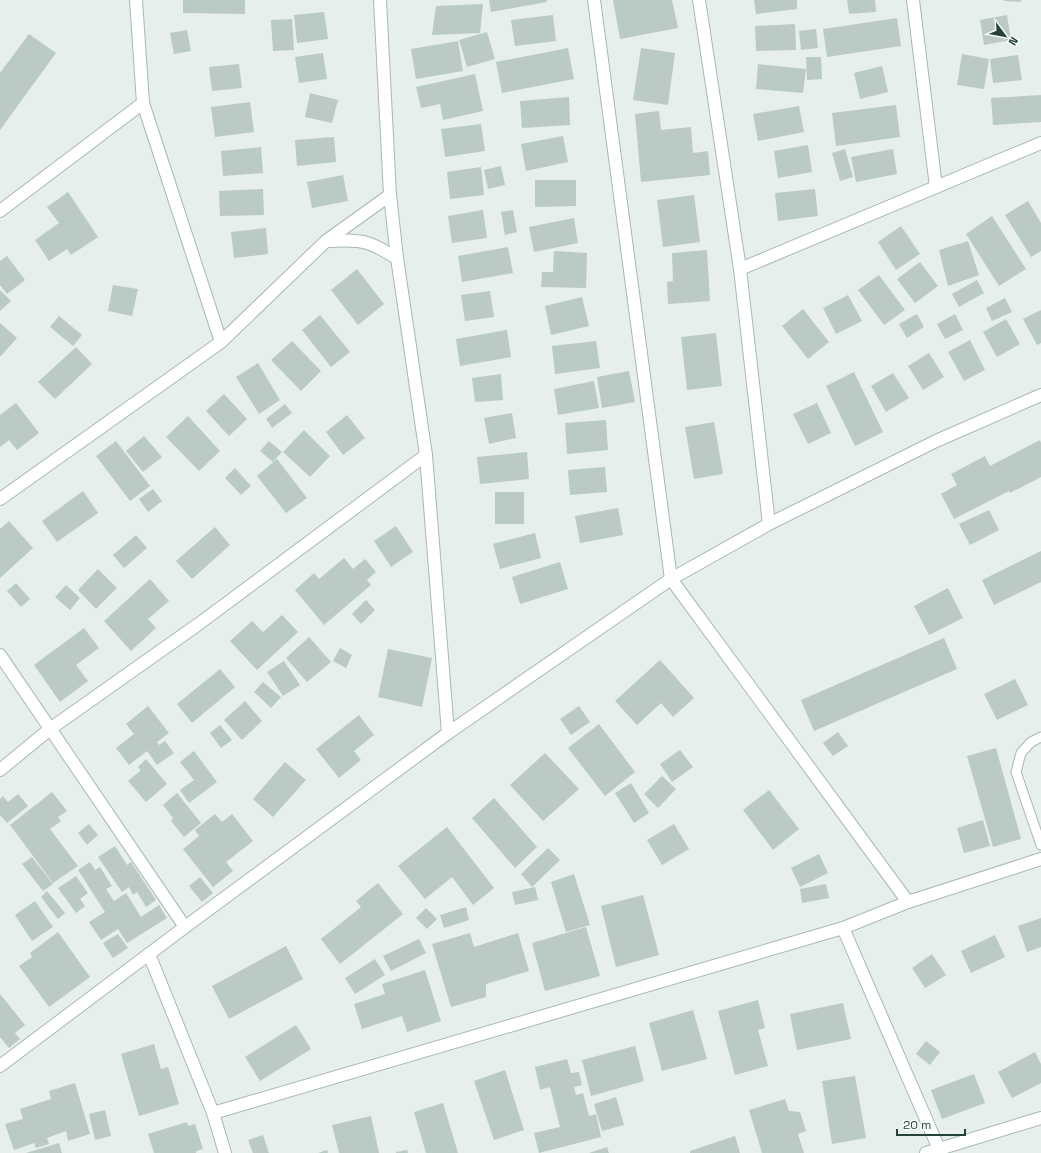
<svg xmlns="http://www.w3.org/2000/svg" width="1041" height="1153" viewBox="0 0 1041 1153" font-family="'Space Grotesk',sans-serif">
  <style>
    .building { fill: #bbcac4 }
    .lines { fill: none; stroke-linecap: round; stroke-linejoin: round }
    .service-casing { stroke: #a8b8b2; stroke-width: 11 }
    .minor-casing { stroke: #a8b8b2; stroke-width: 14 }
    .service { stroke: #fff; stroke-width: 9 }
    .minor { stroke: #fff; stroke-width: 12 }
  </style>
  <rect width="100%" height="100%" fill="#e6efeb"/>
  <g class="building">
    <polygon points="183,0 245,0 245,14 183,13"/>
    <polygon points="489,0 547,0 547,2 491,12"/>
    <polygon points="613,0 672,0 678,28 620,39"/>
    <polygon points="754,0 797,0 797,9 756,14"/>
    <polygon points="847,0 875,0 876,12 849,14"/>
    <polygon points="1004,0 1021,0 1021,2 1004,1"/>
    <polygon points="483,4 480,33 432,35 436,6"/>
    <polygon points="324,12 328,39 297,43 294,15"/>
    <polygon points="553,15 556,41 515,46 511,20"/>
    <polygon points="1007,15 1011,40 984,45 980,20"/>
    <polygon points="897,18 901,46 827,57 823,29"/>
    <polygon points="292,19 294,50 273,51 271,20"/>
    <polygon points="795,24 796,50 756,51 755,26"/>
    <polygon points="816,29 818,48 801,50 799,31"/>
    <polygon points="187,30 191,51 174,54 170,33"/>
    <polygon points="487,32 495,59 467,67 459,40"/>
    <polygon points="29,34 56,53 0,130 0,73"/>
    <polygon points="458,41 463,71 416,79 411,49"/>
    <polygon points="568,48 574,79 502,93 496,62"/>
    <polygon points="641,48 675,53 668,105 633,100"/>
    <polygon points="323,53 327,79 299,83 295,57"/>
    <polygon points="962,54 989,59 984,89 957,85"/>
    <polygon points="1018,55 1022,80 993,83 990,59"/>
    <polygon points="806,57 821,57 822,79 807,80"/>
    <polygon points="239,64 242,88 212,91 209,67"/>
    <polygon points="758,64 806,69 803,93 756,89"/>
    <polygon points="882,66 888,92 860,99 854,73"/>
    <polygon points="475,74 483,111 443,120 440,104 421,108 416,87"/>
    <polygon points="310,93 338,100 332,123 305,117"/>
    <polygon points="1041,95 1041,122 993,125 991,98"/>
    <polygon points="569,97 570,125 522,128 520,101"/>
    <polygon points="250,102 254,132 215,137 211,107"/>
    <polygon points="896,105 900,137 836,146 832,113"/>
    <polygon points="799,106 804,132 758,141 753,114"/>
    <polygon points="659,111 661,130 691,127 693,153 708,151 710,175 641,182 635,114"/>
    <polygon points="481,124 485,151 445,157 441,129"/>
    <polygon points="563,136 568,162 526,171 521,144"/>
    <polygon points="334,137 336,162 297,166 295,140"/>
    <polygon points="808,145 812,172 778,178 774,151"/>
    <polygon points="261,147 263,173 223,176 221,151"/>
    <polygon points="845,149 853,177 840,181 832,153"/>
    <polygon points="893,149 897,174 856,182 851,157"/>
    <polygon points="501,166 505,185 488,189 484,170"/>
    <polygon points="481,167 484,195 450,199 447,172"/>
    <polygon points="343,175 348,201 312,208 307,182"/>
    <polygon points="535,180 576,180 576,206 535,207"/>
    <polygon points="263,189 264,215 220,216 219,191"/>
    <polygon points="815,189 818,216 778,221 775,193"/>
    <polygon points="68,192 98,237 71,255 67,249 49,261 35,240 59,223 47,207"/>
    <polygon points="694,195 700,242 663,247 657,200"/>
    <polygon points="1028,201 1041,223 1041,251 1031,257 1005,215"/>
    <polygon points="483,210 487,238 452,243 448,216"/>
    <polygon points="513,210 517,232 505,235 501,212"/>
    <polygon points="992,216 1026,269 999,286 966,234"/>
    <polygon points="574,218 578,243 534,252 529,227"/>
    <polygon points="901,226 920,254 896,270 878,242"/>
    <polygon points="266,228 268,254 234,258 231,232"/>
    <polygon points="968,241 979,275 948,286 939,250"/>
    <polygon points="508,247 513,273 462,282 458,256"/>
    <polygon points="707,250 710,301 668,304 667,282 673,281 672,253"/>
    <polygon points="554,251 587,253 586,288 541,287 542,272 553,272"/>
    <polygon points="7,256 25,280 7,294 0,285 0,261"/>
    <polygon points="920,262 938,286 915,303 897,279"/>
    <polygon points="357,269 384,304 358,325 331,290"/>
    <polygon points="879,275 905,310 884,325 858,290"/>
    <polygon points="977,280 984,293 959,307 952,294"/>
    <polygon points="113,285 138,289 132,316 108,311"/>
    <polygon points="0,290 11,301 0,311"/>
    <polygon points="490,291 494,317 465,321 461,295"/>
    <polygon points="848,295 862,321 836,334 823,308"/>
    <polygon points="582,297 589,326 551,335 545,306"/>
    <polygon points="1005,298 1012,312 992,321 986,308"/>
    <polygon points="803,309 829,342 808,359 782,326"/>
    <polygon points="1041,310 1041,343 1037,345 1023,319"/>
    <polygon points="917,314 924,327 907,338 899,324"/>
    <polygon points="955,314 963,330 945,339 937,324"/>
    <polygon points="320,315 350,352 331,367 302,330"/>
    <polygon points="59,316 82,335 73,346 50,327"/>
    <polygon points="1006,319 1020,344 997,357 983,332"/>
    <polygon points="0,323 17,338 1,356 0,355"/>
    <polygon points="507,330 511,357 460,366 456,339"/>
    <polygon points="716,333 722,386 687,390 681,337"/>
    <polygon points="970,340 985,370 964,381 948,352"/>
    <polygon points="292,341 321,371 301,391 271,360"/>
    <polygon points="596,341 600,368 555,374 552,346"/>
    <polygon points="76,347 92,364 55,399 38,382"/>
    <polygon points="929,353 944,377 923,390 908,366"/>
    <polygon points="258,363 280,400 259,414 236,377"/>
    <polygon points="629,371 635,402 602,408 597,377"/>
    <polygon points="854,372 883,432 855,446 826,386"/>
    <polygon points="893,373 909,398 886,412 871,386"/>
    <polygon points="501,374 503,400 475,402 472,378"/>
    <polygon points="594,381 599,408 558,415 554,389"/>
    <polygon points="224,394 247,419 229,436 206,411"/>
    <polygon points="16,403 39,433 17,450 9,440 0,447 0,415"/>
    <polygon points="817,403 831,433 808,444 793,414"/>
    <polygon points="285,404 292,413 272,428 266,419"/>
    <polygon points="512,413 516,438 489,444 484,418"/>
    <polygon points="347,415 365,438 343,455 326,432"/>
    <polygon points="188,416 220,451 199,471 166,437"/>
    <polygon points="606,420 608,450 567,454 565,423"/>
    <polygon points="714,422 723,474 694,479 685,427"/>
    <polygon points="304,430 330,456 310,477 283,452"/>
    <polygon points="144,436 162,457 143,472 126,451"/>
    <polygon points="1040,440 1041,443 1041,477 1010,493 1009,491 954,519 941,494 957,485 951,474 985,456 990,466"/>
    <polygon points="116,441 150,486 130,501 96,456"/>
    <polygon points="269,441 282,452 273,462 260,451"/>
    <polygon points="527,452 529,479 480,484 477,457"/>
    <polygon points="277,459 307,498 286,513 257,476"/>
    <polygon points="605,467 607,492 570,495 568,470"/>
    <polygon points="235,468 251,486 241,495 225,478"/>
    <polygon points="153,489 162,501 148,512 139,499"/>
    <polygon points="83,491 98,513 57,542 42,521"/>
    <rect x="495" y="492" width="29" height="32"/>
    <polygon points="618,508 623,535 580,543 575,516"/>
    <polygon points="989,510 999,530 970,545 959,524"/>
    <polygon points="9,521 33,548 0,578 0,529"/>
    <polygon points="396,526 413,552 391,567 374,541"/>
    <polygon points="215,527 230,545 192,579 176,561"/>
    <polygon points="535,533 541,558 500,569 493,544"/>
    <polygon points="136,535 147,548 124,568 113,555"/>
    <polygon points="1041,551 1041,582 994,605 982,580"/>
    <polygon points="344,558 353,569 365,559 376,572 367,580 371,585 324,625 295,590 314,573 319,579"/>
    <polygon points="560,562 568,589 520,604 512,577"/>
    <polygon points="98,569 117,588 96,609 78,590"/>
    <polygon points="150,579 169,601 148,619 156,628 131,651 104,621"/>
    <polygon points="16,583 30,599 21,607 7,591"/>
    <polygon points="66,585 80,598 70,610 55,597"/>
    <polygon points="948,588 963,618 929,635 914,606"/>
    <polygon points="366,600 375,610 361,624 352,614"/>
    <polygon points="282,615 298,632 257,670 230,641 252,621 263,632"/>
    <polygon points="84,628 99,648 76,665 88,681 60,702 34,665"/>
    <polygon points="309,637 331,662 307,682 286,658"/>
    <polygon points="944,638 957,669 814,731 801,700"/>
    <polygon points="340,648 352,655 346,668 333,661"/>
    <polygon points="388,649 432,658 422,707 378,697"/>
    <polygon points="660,660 694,698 673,717 661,703 637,725 615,701"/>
    <polygon points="284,661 300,685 283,696 267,672"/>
    <polygon points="220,669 235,687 192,723 177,704"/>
    <polygon points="1015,679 1028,705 997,720 984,694"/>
    <polygon points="263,682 281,697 271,708 254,692"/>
    <polygon points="245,701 262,721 242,740 224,720"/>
    <polygon points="148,706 169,733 157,742 159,745 165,741 174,753 157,765 147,751 129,765 116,748 134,734 126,724"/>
    <polygon points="579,706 590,722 571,735 560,719"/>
    <polygon points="359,715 374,735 354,751 361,760 339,778 316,749"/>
    <polygon points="599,724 635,772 605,796 568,748"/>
    <polygon points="220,725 232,740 221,748 210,733"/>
    <polygon points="838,732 848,746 833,756 823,743"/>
    <polygon points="996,748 1021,839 993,847 967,756"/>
    <polygon points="680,750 693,767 672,782 660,764"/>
    <polygon points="194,751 217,782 189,803 180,790 194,780 180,762"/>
    <polygon points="545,753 579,789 543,821 510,785"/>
    <polygon points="146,759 167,784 146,802 128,781 141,770 138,767"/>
    <polygon points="285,762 306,780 273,817 253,799"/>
    <polygon points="662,776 676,789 658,808 644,794"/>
    <polygon points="631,783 649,813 634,823 615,793"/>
    <polygon points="769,790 799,829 773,850 743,810"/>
    <polygon points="52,792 67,811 58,817 61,821 50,829 78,866 53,883 10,825"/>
    <polygon points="177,793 201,823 184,837 171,821 173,818 163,805"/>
    <polygon points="18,794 28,806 7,823 0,815 0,799 3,796 8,802"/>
    <polygon points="494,798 537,847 515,868 472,818"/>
    <polygon points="215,814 222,822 232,814 253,841 226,862 233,871 213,887 183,849 199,836 195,830"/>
    <polygon points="983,820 990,846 964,853 957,828"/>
    <polygon points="89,824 98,835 87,845 78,833"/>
    <polygon points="674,824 689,849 662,865 647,840"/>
    <polygon points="447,827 494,888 473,905 452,877 425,899 398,866"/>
    <polygon points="115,846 127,865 131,862 156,900 146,907 137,892 133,895 129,887 122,892 98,857"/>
    <polygon points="548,848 560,860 532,887 521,874"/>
    <polygon points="819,854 828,873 800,887 791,868"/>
    <polygon points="32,857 53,884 43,891 22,864"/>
    <polygon points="90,862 95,870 100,867 112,886 106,889 114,901 126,893 141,917 159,905 167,918 127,943 118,929 101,940 89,922 105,912 78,870"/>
    <polygon points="574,874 590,925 566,932 551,882"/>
    <polygon points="76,876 88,893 80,899 85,906 76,913 58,888"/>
    <polygon points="200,877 213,893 202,902 189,886"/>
    <polygon points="378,883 403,914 340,964 321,939 361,907 356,901"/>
    <polygon points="826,884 829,898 802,903 800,889"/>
    <polygon points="535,887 538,900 515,905 512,892"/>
    <polygon points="47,891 65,913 58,919 41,897"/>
    <polygon points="643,895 659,955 616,967 601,906"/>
    <polygon points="35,901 53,927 32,941 15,915"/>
    <polygon points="466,907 469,920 444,928 440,915"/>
    <polygon points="426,908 437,919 427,929 416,918"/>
    <polygon points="1041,918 1041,947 1027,952 1018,926"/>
    <polygon points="586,927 600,976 545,991 532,943"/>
    <polygon points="58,932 90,977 49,1007 19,966 32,957 30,953"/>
    <polygon points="470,933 474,947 518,933 529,971 486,984 486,997 451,1007 432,944"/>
    <polygon points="118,934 128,948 113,958 103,943"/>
    <polygon points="995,935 1005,957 971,973 961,951"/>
    <polygon points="419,939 426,953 391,971 383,956"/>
    <polygon points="286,946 303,979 229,1019 212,986"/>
    <polygon points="932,954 946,975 925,988 912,968"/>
    <polygon points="375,959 385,975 355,994 345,978"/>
    <polygon points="425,970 441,1021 407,1032 402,1016 362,1029 354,1004 385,994 382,984"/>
    <polygon points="0,994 25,1025 15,1033 20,1039 9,1048 0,1037"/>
    <polygon points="758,1000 765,1028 758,1030 768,1066 735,1075 718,1011"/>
    <polygon points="843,1003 851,1039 797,1050 790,1014"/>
    <polygon points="693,1010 707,1059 662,1071 649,1023"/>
    <polygon points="296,1025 311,1049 260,1081 245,1057"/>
    <polygon points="926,1041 940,1052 930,1065 916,1054"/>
    <polygon points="154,1044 161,1069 168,1067 179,1104 139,1116 121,1054"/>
    <polygon points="635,1046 644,1081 591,1096 582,1060"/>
    <polygon points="1035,1052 1041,1064 1041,1083 1012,1098 998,1072"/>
    <polygon points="567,1059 571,1073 579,1072 582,1085 574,1087 576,1095 583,1093 589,1116 596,1114 601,1137 539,1153 534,1133 560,1127 550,1087 540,1090 535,1067"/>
    <polygon points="505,1070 524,1130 494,1140 474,1081"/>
    <polygon points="974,1074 985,1103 942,1119 931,1090"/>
    <polygon points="855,1076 866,1138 832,1144 822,1081"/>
    <polygon points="75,1083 90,1134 68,1141 66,1131 47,1138 49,1144 36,1148 34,1143 14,1150 5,1124 23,1119 20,1109 51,1099 49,1091"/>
    <polygon points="616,1097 624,1125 602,1131 594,1104"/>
    <polygon points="785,1099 789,1111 800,1112 806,1131 798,1134 804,1153 762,1153 749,1110"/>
    <polygon points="443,1103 458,1153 426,1153 414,1112"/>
    <polygon points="105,1110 111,1136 95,1140 89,1114"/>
    <polygon points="371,1116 379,1153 339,1153 332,1125"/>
    <polygon points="187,1122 188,1126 195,1124 203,1149 196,1151 196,1153 154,1153 148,1134"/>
    <polygon points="263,1135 269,1153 253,1153 248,1140"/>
    <polygon points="735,1136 740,1153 690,1153 690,1151"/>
    <polygon points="59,1143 62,1153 26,1153"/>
    <polygon points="607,1147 609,1153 589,1153"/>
    <polygon points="327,1150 328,1153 318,1153"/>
    <polygon points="407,1150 408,1153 396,1153 396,1152"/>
  </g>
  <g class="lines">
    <g class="service-casing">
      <polyline id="service" points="1041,737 1031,742 1021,753 1016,772 1041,845"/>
    </g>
    <g class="minor-casing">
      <g id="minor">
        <polyline points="380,0 390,195 397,258 426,455 448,733"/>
        <polyline points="594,0 671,579 908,902"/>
        <polyline points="699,0 740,269 769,524"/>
        <polyline points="913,0 936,187"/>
        <polyline points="0,211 143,103"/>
        <path d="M326 241C339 241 354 239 367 243 378 246 387 253 397 258"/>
        <polyline points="740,269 1041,143"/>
        <polyline points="221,342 326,241 390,195"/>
        <polyline points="0,499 221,342 143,103 136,0"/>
        <polyline points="0,655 185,927"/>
        <polyline points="0,770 50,729 200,623 426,455"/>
        <polyline points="843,928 939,1149"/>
        <polyline points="149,954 213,1113 225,1153"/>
        <polyline points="0,1066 185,927 448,733 671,579 769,524 936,441 1041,395"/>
        <polyline points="213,1113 843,928 908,902 1041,859"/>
        <polyline points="926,1153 1041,1118"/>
      </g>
    </g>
    <use href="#service" class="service"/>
    <use href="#minor" class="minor"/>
  </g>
  <g transform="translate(1005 36) rotate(122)" stroke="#f7fbf9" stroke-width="3" paint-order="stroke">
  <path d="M0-3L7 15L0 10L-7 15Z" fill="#24423a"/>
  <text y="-6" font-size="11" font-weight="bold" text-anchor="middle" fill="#24423a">N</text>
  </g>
  <path d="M897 1129v6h68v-6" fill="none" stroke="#24423a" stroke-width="2"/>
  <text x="903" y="1129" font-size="12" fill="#24423a" stroke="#f7fbf9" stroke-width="3" paint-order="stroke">20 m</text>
</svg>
